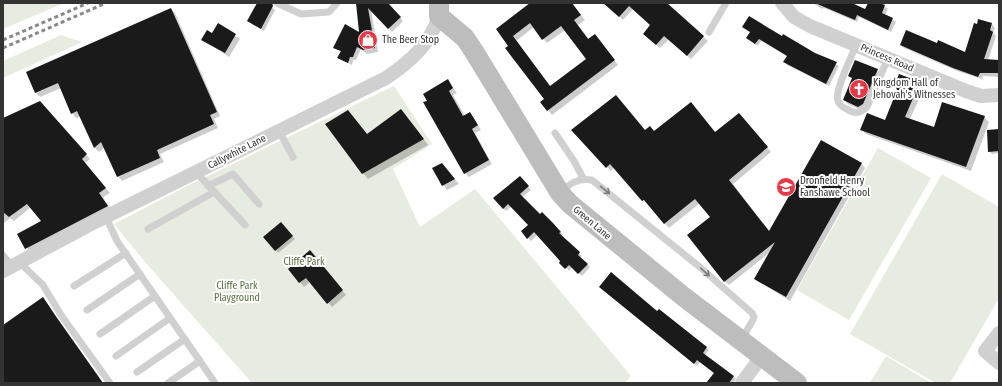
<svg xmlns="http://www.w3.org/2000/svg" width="1002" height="386" viewBox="0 0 1002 386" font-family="'Fira Sans Condensed',sans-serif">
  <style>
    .green { fill: #e6ecdf }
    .shadow { fill: #0003; fill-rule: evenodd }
    .building { fill: #1a1a1a; fill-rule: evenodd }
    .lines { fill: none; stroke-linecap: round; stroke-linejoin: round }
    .service { stroke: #d0d0d0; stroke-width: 7 }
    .minor { stroke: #d0d0d0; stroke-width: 14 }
    .secondary { stroke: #bdbdbd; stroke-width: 20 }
    .rail { stroke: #888; stroke-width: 3; stroke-dasharray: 4 3; stroke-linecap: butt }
    .oneway { stroke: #7a7a7a }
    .labels { text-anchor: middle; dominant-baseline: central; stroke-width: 4; stroke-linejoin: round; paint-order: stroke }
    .poi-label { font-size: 10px; fill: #333; stroke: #fff; text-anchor: start }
    .street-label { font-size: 10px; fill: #333; stroke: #fff }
    .park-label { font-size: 10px; fill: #56703f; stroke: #fff }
  </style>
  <rect width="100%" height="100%" fill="#fff"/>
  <g class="green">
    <polygon points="3,3 64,3 3,29"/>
    <polygon points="61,35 82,42 3,78 3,61"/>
    <polygon points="394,86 432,144 393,169 420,227 475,189 631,376 625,383 252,383 145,262 114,224 189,185"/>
    <polygon points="878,148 931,178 849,320 797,290"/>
    <polygon points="942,174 999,207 999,298 950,383 936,383 850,334"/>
    <polygon points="886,356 931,383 870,383"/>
  </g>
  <g class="shadow">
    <polygon points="258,3 266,3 275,10 264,31 248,21"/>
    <polygon points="357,3 387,3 403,21 392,32 371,9 378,52 367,54 361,49 356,60 353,60 352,65 338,58 341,52 334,48 361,33"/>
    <path d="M530 3H575L573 5 585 20 578 25 589 39 595 35 618 65 552 115 541 102 545 99 497 29ZM534 27 547 43 565 30 587 59 551 87 516 41Z"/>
    <polygon points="604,3 669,3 667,4 708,41 691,59 669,39 660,48 648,38 652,26 633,9 623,20"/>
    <polygon points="813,3 849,3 866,10 869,3 878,3 888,9 885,15 896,22 891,32 859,17 857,22 824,8 822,9"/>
    <polygon points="171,9 175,13 220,116 214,119 218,128 160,154 164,162 122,181 118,176 105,147 99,152 95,148 81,116 76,118 72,113 61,88 40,97 36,93 27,73"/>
    <polygon points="992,24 995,28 993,33 996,36 988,60 999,61 999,77 983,76 982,79 957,71 904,48 901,45 937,44 965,54"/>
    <polygon points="218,25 240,39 229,57 203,40 212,34"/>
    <polygon points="782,37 839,66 829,86 787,65 785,62 788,56 761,41 758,46 748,38"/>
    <polygon points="877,70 881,74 863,111 848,104 844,100 853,79 849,76"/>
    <polygon points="448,81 457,93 453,95 465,116 470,113 481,130 475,133 492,164 469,177 465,173 428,102"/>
    <polygon points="919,83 924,88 910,119 934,128 984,117 989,122 971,171 866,134 862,130 885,121"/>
    <polygon points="40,102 90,159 85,163 110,193 103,197 111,211 30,253 18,234 43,222 31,207 14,221 10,218 3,224 3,119"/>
    <polygon points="348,112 368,135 406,116 428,145 368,179 363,173"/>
    <polygon points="743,118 771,152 733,184 770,232 861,163 865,168 790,301 755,279 769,253 729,285 723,280 711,217 700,203 669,228 614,167 611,171 572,130 716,133"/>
    <polygon points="999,130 999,153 992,154 989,151"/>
    <polygon points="442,164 459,184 447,190 434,169"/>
    <polygon points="522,180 531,190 522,197 540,216 556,227 563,235 561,236 582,256 580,258 590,267 582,276 572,267 569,271 538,234 531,241 522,232 530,225 512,206 506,211 503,208"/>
    <polygon points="283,226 295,239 278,253 276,250"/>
    <polygon points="3,250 13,262 3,268"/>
    <polygon points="314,256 346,295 332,307 310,282 304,287 289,269"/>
    <polygon points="603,289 657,313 659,310 707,348 709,350 705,355 736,379 733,383 711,383 715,373 700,362 697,366"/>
    <polygon points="43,299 47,303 103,383 3,383 3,326"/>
  </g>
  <g class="building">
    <polygon points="257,3 272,3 273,6 261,29 247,21"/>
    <polygon points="356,3 388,3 401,17 388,29 368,8 375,48 363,50 357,47 353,57 350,57 348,63 337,58 341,51 333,48 345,24 359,32"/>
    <path d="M530 3H572L581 15 574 20 588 39 595 34 615 60 547 111 540 102 544 99 505 48 508 46 496 29ZM530 23 542 40 561 26 586 59 550 86 513 36Z"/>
    <polygon points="603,3 667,3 704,36 687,56 664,36 656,45 643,34 650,25 629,6 619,17"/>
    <polygon points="815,3 852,3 865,9 868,3 880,3 885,5 882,13 893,18 888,30 857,15 855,20"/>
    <polygon points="171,8 217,112 210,115 214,124 157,150 160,158 117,177 101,142 94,148 77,111 71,114 58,83 35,93 26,72"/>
    <polygon points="749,16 782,36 783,34 815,53 837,62 826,84 783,62 787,56 759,39 755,44 746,38 750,32 742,27"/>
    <polygon points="978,19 992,23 990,30 993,32 984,59 999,60 999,73 980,73 978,77 953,68 900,45 906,30 937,43 938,40 965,52 974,23 977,24"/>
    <polygon points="218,23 236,34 225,53 201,40 207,30 212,33"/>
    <polygon points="855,60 878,69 863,104 858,107 843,100 852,78 848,76"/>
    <polygon points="899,74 920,82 905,117 934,127 942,102 985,116 966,167 860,130 867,113 885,120 897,90 895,84"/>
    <polygon points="448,79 453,88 449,91 463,116 470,112 478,125 472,129 489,160 464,174 423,102 427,101 423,94"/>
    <polygon points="616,95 645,130 650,126 654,131 691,102 715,132 739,113 768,147 729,180 769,231 821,140 862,163 786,297 754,279 775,242 724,282 687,235 710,217 695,199 664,224 644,200 642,201 610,164 606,168 571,130"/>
    <polygon points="40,101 87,154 82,159 106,188 99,193 108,206 25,249 17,234 41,221 27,204 9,217 3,212 3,118"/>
    <polygon points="401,109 424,139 362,174 325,124 348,110 367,134"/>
    <polygon points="999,129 999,151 988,152 987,130"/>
    <polygon points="442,163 455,179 442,186 432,168"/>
    <polygon points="520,176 529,186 520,194 540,214 542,212 553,223 561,232 559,233 580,252 578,255 588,264 578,274 569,265 565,269 559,263 560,261 534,232 527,239 521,231 528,225 508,204 503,209 493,198"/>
    <polygon points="281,222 293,236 275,251 263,237"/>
    <polygon points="310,250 343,290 327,304 306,278 299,283 288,269"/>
    <polygon points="611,272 657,311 659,309 707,347 703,353 734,376 729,383 706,383 714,373 697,360 694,364 599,287"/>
    <polygon points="43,297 57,318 103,383 3,383 3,325"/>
  </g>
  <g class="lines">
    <g class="service">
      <polyline points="277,3 301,14 329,12 337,3"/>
      <polyline points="709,32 726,3"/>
      <path d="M856 45C852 56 834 91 838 101 840 107 845 108 850 111 857 114 861 112 867 107L888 58"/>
      <polyline points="279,131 293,157"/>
      <polyline points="555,133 574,161 583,178"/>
      <polyline points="196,172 245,225"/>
      <polyline points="208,186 233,174 259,204"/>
      <path d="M560 192C571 183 577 178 592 180L701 268 752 313 754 317 753 320 741 340"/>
      <polyline points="106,217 117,241 215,383"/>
      <polyline points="148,229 214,192"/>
      <polyline points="19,262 43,285 61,315 110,383"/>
      <polyline points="74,286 126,253"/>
      <polyline points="87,310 140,274"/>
      <polyline points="100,334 155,296"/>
      <polyline points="116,356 170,318"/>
      <polyline points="137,372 185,339"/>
      <polyline points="168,383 200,361"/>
    </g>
    <g class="minor">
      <polyline points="782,3 794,17 810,26 966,91 981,96 999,95"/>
      <path d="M3 271 89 225 386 78C410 62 430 44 439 16"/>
      <polyline points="999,333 985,351 999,363"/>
      <polyline points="742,383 761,357"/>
    </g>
    <polyline class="secondary" points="439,3 439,16 465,38 475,53 560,193 570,204 684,297 797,383"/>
    <g class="rail">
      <polyline points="3,40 88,3"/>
      <polyline points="3,48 106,3"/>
    </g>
  </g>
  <defs><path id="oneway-shaft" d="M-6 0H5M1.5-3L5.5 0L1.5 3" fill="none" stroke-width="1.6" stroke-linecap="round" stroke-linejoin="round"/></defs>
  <g class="oneway">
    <use href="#oneway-shaft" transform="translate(605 190) rotate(39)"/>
    <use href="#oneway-shaft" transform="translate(705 272) rotate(42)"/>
  </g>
  <defs>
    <g id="shop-disc" transform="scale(1)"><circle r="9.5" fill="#e63946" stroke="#fff"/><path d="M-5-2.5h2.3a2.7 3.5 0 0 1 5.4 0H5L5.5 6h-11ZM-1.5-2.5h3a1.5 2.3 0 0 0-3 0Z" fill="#fff"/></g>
    <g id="church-disc" transform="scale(1)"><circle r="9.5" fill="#e63946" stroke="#fff"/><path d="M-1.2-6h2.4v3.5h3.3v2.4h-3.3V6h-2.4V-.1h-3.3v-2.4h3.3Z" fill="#fff"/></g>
    <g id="school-disc" transform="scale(1)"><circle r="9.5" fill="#e63946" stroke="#fff"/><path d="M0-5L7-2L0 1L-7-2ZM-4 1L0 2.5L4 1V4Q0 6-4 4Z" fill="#fff"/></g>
  </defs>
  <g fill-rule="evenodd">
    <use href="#shop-disc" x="368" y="40"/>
    <use href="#church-disc" x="859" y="89"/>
    <use href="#school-disc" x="786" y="187"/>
  </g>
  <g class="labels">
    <g class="poi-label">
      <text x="382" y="40">The Beer Stop</text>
      <text x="873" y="83">Kingdom Hall of<tspan x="873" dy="12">Jehovah's Witnesses</tspan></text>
      <text x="800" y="181">Dronfield Henry<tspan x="800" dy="12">Fanshawe School</tspan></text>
    </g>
    <g class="street-label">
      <text transform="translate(887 58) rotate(23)">Princess Road</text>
      <text transform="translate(237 152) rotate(-27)">Callywhite Lane</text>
      <text transform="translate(592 223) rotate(40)">Green Lane</text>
    </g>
    <g class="park-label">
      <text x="304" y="262">Cliffe Park</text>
      <text x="237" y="286">Cliffe Park<tspan x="237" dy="12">Playground</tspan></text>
    </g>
  </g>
  <rect width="1002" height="386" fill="none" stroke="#333333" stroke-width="8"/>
</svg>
